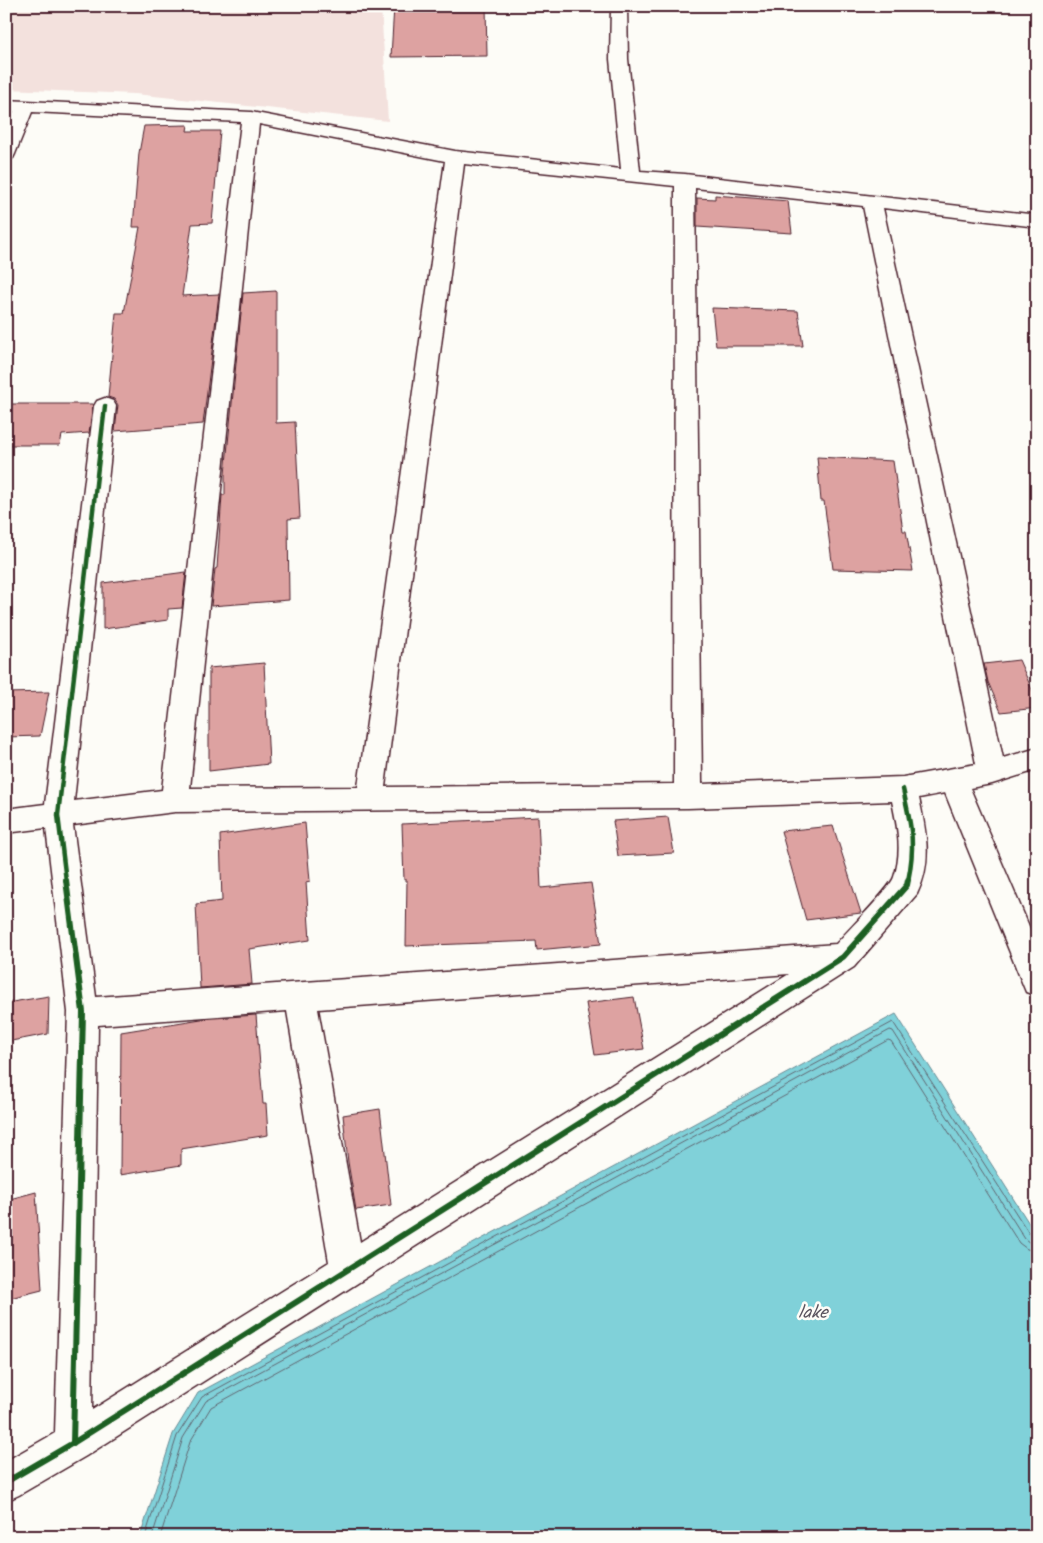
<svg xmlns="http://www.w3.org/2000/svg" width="1043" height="1543" viewBox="0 0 1043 1543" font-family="Kalam,sans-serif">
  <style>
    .built { fill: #f3e1dd }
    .water { fill: #80d1d9; stroke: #6a8a93 }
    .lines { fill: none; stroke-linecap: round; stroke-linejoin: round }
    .shore { stroke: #606671; stroke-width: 1 }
    .building { fill: #dda2a1; stroke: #4a1f2b }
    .minor-casing { stroke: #4a1f2b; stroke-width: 3 }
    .minor { fill: #fdfcf7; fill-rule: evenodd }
    .cycleway-far1-casing { stroke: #fdfcf7; stroke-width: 8 }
    .cycleway-casing { stroke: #fdfcf7; stroke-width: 9 }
    .cycleway-far1 { stroke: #1b5e20; stroke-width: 4.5 }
    .cycleway { stroke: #1b5e20; stroke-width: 6 }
    .labels { text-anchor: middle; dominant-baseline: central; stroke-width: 5; stroke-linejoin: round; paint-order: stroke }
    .near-water-label { font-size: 18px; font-style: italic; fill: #5a545f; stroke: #fdfcf7 }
  </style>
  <rect width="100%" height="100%" fill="#fdfcf7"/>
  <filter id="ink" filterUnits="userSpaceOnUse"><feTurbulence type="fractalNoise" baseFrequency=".02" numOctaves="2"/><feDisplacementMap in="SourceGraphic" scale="10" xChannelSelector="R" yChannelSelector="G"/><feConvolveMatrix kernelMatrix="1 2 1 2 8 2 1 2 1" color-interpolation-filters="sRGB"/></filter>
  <g filter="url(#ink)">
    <polygon class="built" points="6,6 381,6 388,121 135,94 6,89"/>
    <polygon class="water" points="896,1014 1037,1236 1037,1537 140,1537 173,1434 198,1393"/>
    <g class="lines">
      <g class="shore">
        <polyline points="145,1537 177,1436 202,1397 893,1022 1030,1235 1037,1238"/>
        <polyline points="152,1537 183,1438 206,1401 890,1030 893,1031 1025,1239 1030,1243 1037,1244"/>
        <polyline points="160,1537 190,1442 211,1407 888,1040 891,1041 1019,1243 1027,1249 1037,1251"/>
      </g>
    </g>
    <g class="building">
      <polygon points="394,6 486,6 487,56 391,57"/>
      <polygon points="188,125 187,131 220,131 212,223 192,224 182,296 219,294 203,424 115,431 118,405 114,399 108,397 116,313 124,313 140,227 133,227 139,153 144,126"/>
      <polygon points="715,195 788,201 792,233 697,227 697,198 715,199"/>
      <polygon points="276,291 276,423 295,422 300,518 288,519 289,600 211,606 215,569 217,568 222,495 225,495 225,474 243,293"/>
      <polygon points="712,308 798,311 803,346 716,346"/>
      <polygon points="6,404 93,404 89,433 62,435 60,445 6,445"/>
      <polygon points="817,457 893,461 903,531 906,531 913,571 833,569 824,501 821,501"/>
      <polygon points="186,572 182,608 168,609 168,620 103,629 103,583"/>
      <polygon points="1019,660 1037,701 1037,708 1001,712 988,682 984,664"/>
      <polygon points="264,663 269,764 209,771 209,668"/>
      <polygon points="49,692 40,736 6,737 6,693"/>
      <polygon points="538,817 541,888 591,883 601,944 537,950 536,941 406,946 407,880 404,880 402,824"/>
      <polygon points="668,817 674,853 618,856 613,821"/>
      <polygon points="305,823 310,881 306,882 310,940 249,949 252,984 200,988 196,904 222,901 220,835"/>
      <polygon points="833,826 861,913 806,920 781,831"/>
      <polygon points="49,996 48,1034 6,1042 6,1003"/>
      <polygon points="634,997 644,1049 595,1055 586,1003"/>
      <polygon points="256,1015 263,1104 266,1104 268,1135 181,1149 181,1165 120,1175 121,1032 201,1019"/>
      <polygon points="380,1109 391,1205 356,1210 348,1162 343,1115"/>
      <polygon points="36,1192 42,1290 6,1299 6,1200"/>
    </g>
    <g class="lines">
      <g class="minor-casing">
        <path id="minor" d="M611 6H627L628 59 640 171 685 174 1037 215V227L883 208 1003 758 1037 748V770L992 784 970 788 1037 945V996L1026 992 945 793 919 798C926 831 933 862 917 894L854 967 86 1456 19 1495 6 1501V1461L55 1433 68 1012 46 828 6 833V809L45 804 94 406 97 401 105 398 113 401 116 406 74 801 162 790 241 122 32 112 15 154 13 158 6 160V131L14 111 6 110V100L251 112 455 151 621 169 610 59ZM259 124 445 161 358 787 190 788ZM464 164 675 186 674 784 385 787ZM695 188 863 206 976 764 903 777 702 784ZM892 801C897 826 903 851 894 877 891 888 846 932 836 944L96 997 73 825 175 812 688 808ZM789 974 360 1242 318 1009ZM287 1011 329 1262 92 1410 98 1025Z"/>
      </g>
      <use href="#minor" class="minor"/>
      <g class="cycleway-far1-casing">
        <g id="cycleway-far1">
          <path d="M903 789C911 826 916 843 908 881"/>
          <polyline points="66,881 58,815 105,406"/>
        </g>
      </g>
      <g class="cycleway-casing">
        <g id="cycleway">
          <polyline points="66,880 83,1012 73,1443"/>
          <polyline points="6,1482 73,1443 843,957 907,885 908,880"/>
        </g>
      </g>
      <use href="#cycleway-far1" class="cycleway-far1"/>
      <use href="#cycleway" class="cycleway"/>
    </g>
  </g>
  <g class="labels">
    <g class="near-water-label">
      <text x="813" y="1313">lake</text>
    </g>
  </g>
  <rect width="1043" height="1543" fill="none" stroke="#fdfcf7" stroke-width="25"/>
  <rect x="12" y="12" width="1018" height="1518" fill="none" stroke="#4a1f2b" stroke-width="2" filter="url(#ink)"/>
</svg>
